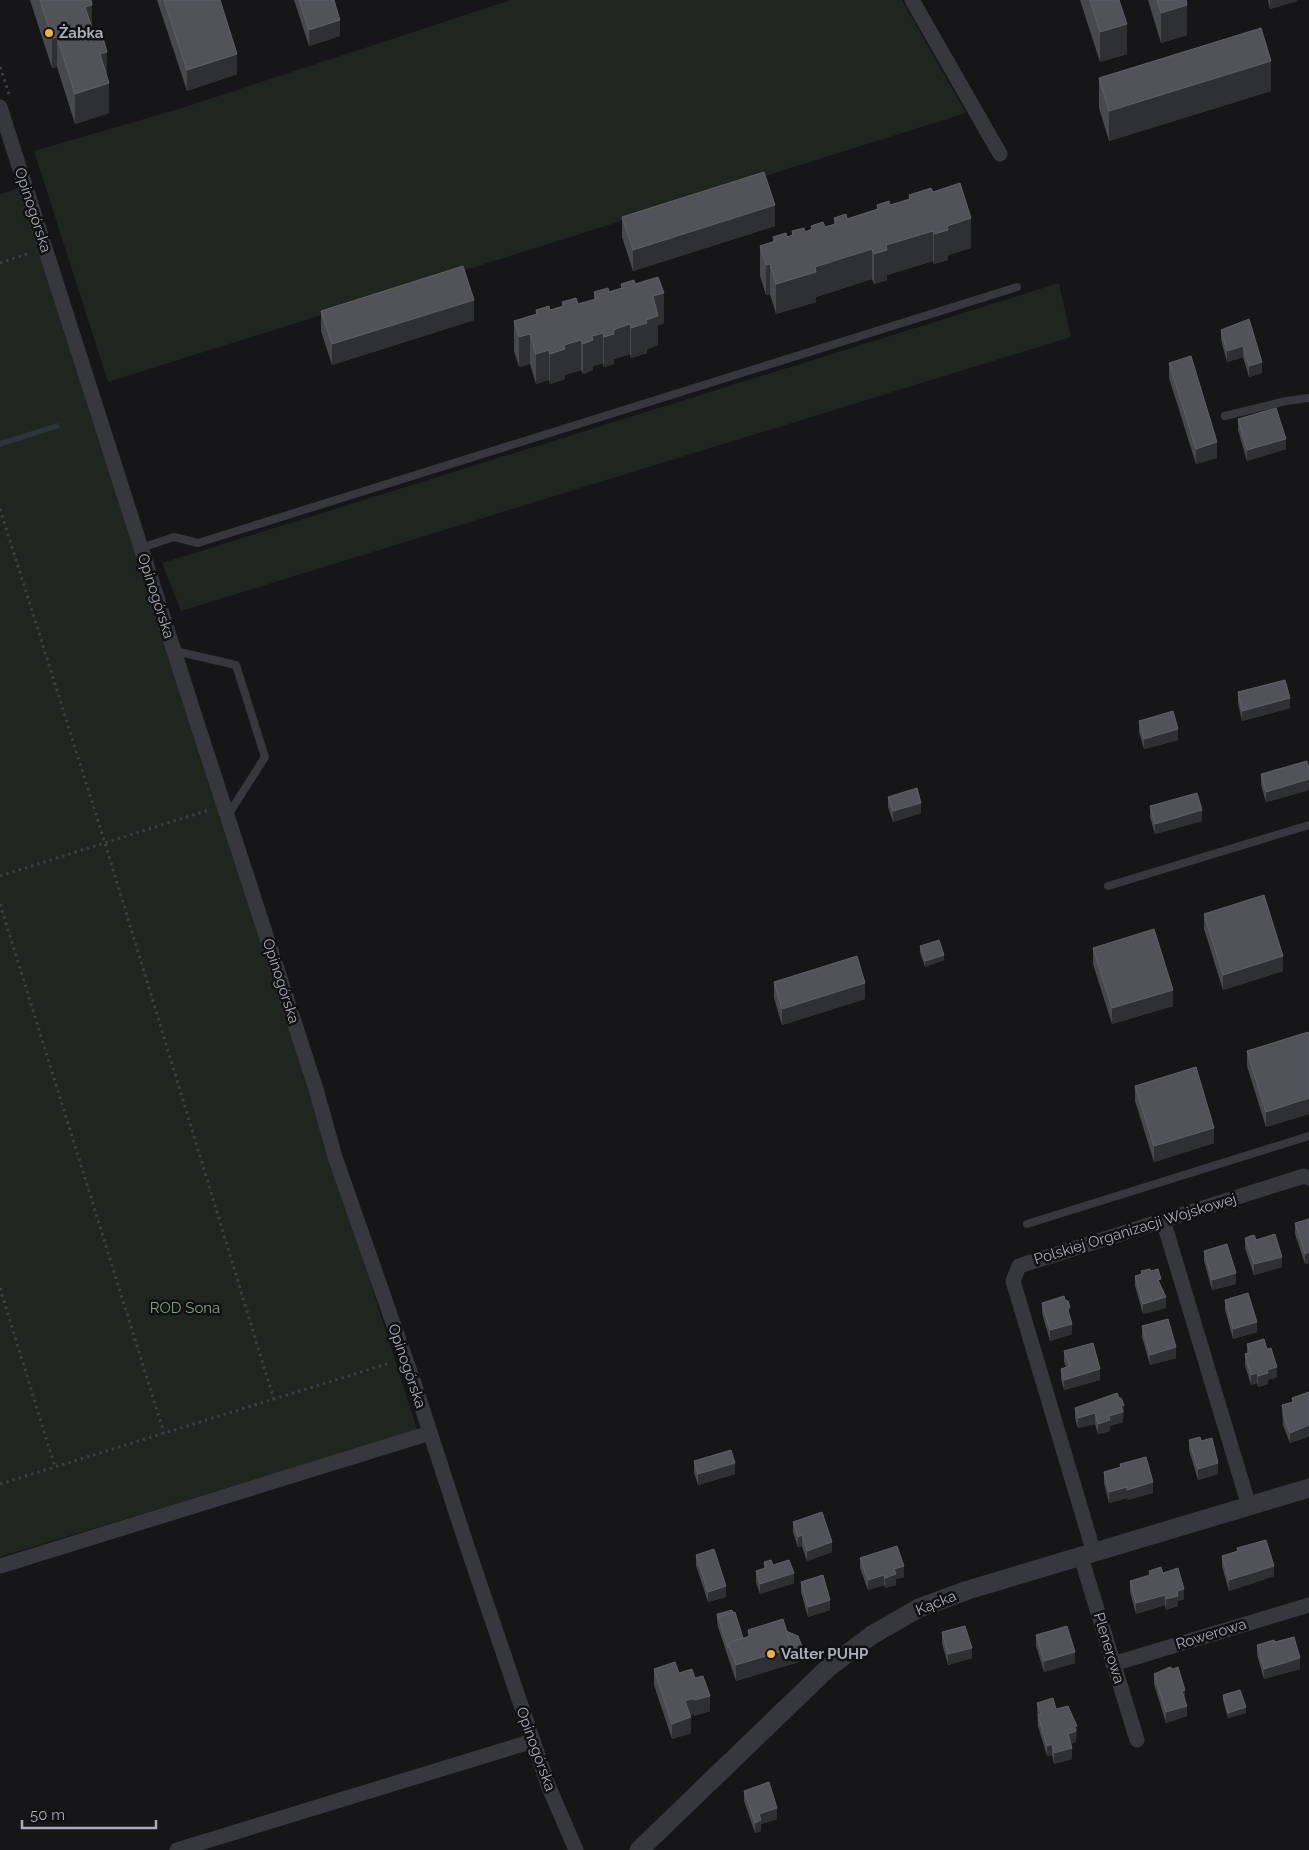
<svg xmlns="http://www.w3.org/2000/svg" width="1309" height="1850" viewBox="0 0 1309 1850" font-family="Raleway,sans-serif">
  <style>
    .green { fill: #1e261f }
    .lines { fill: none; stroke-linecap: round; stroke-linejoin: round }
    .stream { stroke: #2c353c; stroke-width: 5.5 }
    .path { stroke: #3d3f44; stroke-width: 3; stroke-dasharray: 2.5 4; stroke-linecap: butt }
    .service { stroke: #37383d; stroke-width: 8 }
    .minor { stroke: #37383d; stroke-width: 15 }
    .tertiary { stroke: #37383d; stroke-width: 19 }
    .wall { fill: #47494d }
    .shaded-wall { fill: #2f3033 }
    .building { fill: #525359; stroke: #5f6168 }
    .poi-dot { fill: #f2b134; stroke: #111113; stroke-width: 2 }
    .labels { text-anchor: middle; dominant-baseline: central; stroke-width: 5; stroke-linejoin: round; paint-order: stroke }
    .poi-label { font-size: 15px; font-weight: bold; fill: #a8adb8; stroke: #111113; text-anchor: start }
    .street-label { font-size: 15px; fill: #a8adb8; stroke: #111113 }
    .park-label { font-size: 15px; fill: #7fa381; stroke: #111113 }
  </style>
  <rect width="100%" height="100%" fill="#161618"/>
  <g class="green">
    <polygon points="511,0 902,0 966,113 108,382 34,151 182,108"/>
    <polygon points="26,186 417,1430 0,1557 0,194"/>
    <polygon points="1059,283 1071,337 181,611 162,563"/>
  </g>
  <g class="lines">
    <polyline class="stream" points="0,444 57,426"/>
    <g class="path">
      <polyline points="0,67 9,94"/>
      <polyline points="0,263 30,253"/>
      <polyline points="0,509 105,843 274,1400"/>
      <polyline points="0,876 209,810"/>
      <polyline points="0,904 164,1433"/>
      <polyline points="0,1288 55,1467"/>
      <polyline points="0,1484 390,1363"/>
    </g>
    <g class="service">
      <polyline points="1225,416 1286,401 1309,398"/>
      <polyline points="141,548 174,537 198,543 1017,287"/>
      <polyline points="175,651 236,665 265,757 228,815"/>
      <polyline points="1108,886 1309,825"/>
      <polyline points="1027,1224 1309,1136"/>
    </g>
    <g class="minor">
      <polyline points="912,0 1000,154"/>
      <polyline points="0,107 199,729 316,1089 335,1157 414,1383 466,1543 548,1785 576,1850"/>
      <polyline points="1163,1220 1249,1506"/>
      <polyline points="1094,1553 1013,1281 1019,1266 1304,1176 1309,1178"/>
      <polyline points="1081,1557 1137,1740"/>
      <polyline points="0,1566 430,1433"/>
      <polyline points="1113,1664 1309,1605"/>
      <polyline points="177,1850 533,1741"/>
    </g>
    <polyline class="tertiary" points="639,1850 828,1668 872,1635 919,1608 968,1590 1309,1488"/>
  </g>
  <g class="wall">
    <polygon points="30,0 91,0 92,29 107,76 109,113 75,124 57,67 52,68"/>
    <polygon points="157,0 220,0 237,74 187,91"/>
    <polygon points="294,0 334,0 340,36 309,46"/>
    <polygon points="1080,0 1119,0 1127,54 1100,62"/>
    <polygon points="1148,0 1186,0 1187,35 1161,43"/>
    <polygon points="1268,0 1297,0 1297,1 1270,9"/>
    <polygon points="1099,78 1271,91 1109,141 1099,108"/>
    <polygon points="933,192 971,248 948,255 948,260 934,264 933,261 887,275 887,280 874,284 872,279 816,297 816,302 776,314 770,294 766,295 760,276 760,246 773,242 773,237 787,237 792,235 792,231 805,232 811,230 811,226 825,227 834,224 834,218 847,219 877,209 877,205 890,205 909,199 909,195"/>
    <polygon points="622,217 775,226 633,271 622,237"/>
    <polygon points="621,284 635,284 664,323 658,325 658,345 647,349 647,353 631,358 630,354 614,359 614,364 604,367 603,363 593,366 593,370 583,374 581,370 565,375 565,379 550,384 549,380 536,384 530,364 519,367 514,351 514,321 536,315 536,310 550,310 562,306 562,302 578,304 594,300 594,292 609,292 621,289"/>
    <polygon points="321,311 474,320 332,365 321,331"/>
    <polygon points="1221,330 1262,362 1262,373 1249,377 1243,357 1227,362 1221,340"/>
    <polygon points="1169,363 1217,458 1196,464 1169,378"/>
    <polygon points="1238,419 1286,449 1247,461 1238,430"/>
    <polygon points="1238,692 1290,708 1242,721 1238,703"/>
    <polygon points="1139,721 1178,740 1144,749 1139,732"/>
    <polygon points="1309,768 1309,790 1266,802 1261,785 1261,774"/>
    <polygon points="888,797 921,813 893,822 888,807"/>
    <polygon points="1150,806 1202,821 1155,834 1150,817"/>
    <polygon points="1204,914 1283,971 1223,990 1204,929"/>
    <polygon points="920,946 944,960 925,967 920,952"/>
    <polygon points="1093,948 1173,1006 1112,1024 1093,964"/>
    <polygon points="774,982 865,999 782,1025 774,998"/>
    <polygon points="1309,1035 1309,1114 1266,1127 1247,1066 1247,1051"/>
    <polygon points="1135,1086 1214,1143 1154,1162 1135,1101"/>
    <polygon points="1309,1219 1309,1263 1305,1264 1295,1234 1295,1223"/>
    <polygon points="1245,1238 1256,1240 1282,1267 1254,1275 1245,1248"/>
    <polygon points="1204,1251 1236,1284 1212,1290 1204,1261"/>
    <polygon points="1141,1271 1151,1271 1166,1308 1143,1314 1135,1286 1135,1276 1141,1274"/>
    <polygon points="1225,1300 1257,1332 1233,1339 1225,1310"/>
    <polygon points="1042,1303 1070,1316 1072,1334 1050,1341 1042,1313"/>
    <polygon points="1142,1326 1176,1358 1150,1365 1142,1337"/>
    <polygon points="1247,1344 1277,1377 1268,1380 1268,1384 1258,1387 1257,1383 1251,1385 1245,1365 1245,1354 1247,1353"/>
    <polygon points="1064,1351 1100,1380 1064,1390 1061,1379 1061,1369 1066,1367 1064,1362"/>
    <polygon points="1309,1392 1309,1436 1290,1443 1283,1425 1282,1405 1292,1402 1292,1398"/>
    <polygon points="1075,1408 1124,1416 1123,1416 1123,1422 1110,1426 1110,1431 1098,1434 1095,1424 1078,1428 1075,1418"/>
    <polygon points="1189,1440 1201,1441 1218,1474 1198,1480 1189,1450"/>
    <polygon points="694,1461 735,1474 698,1485 694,1472"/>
    <polygon points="1120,1464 1153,1493 1127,1500 1127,1498 1109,1503 1104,1483 1104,1472 1120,1468"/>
    <polygon points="793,1522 832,1552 807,1561 802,1546 798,1547 793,1532"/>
    <polygon points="1237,1548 1274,1576 1229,1591 1222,1566 1222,1556 1237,1551"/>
    <polygon points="696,1555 726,1597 708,1602 696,1565"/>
    <polygon points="860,1558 904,1577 896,1579 896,1585 885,1588 884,1585 868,1590 860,1568"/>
    <polygon points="764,1562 773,1565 794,1583 760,1594 756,1582 756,1571 764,1568"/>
    <polygon points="1149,1571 1163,1573 1184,1599 1178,1601 1178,1606 1166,1610 1165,1605 1136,1614 1130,1592 1130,1581 1149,1576"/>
    <polygon points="801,1582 830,1610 808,1617 801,1592"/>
    <polygon points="717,1614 743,1638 748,1637 748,1630 786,1631 805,1660 736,1681 718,1627 717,1620"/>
    <polygon points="942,1632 972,1658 948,1665 942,1643"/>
    <polygon points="1036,1635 1075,1663 1044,1672 1036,1646"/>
    <polygon points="1275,1642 1300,1669 1264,1679 1257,1655 1257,1645"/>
    <polygon points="654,1669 679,1673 695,1678 710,1711 694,1716 694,1714 690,1715 691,1733 672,1739 654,1685"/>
    <polygon points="1154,1674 1187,1716 1166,1723 1154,1684"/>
    <polygon points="1223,1695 1246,1713 1228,1718 1223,1700"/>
    <polygon points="1037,1703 1056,1709 1077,1736 1076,1736 1076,1742 1071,1743 1072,1759 1054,1764 1052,1755 1047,1756 1038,1726"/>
    <polygon points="744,1791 777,1819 761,1824 761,1831 755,1833 744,1801"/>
  </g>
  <g class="shaded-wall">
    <polygon points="1270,0 1297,0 1297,1 1270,9"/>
    <polygon points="92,5 92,35 85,7"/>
    <polygon points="1187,5 1187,35 1161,43 1161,13"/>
    <polygon points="340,20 340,36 309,46 309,30"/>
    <polygon points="1127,24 1127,54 1100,62 1100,32"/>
    <polygon points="57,37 57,67 52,68 52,38"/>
    <polygon points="107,52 107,82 100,54"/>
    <polygon points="237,54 237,74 187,91 187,70"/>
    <polygon points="1271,61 1271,91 1109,141 1109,111"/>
    <polygon points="109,83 109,113 75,124 75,94"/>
    <polygon points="775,205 775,226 633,271 633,250"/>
    <polygon points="971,218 971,248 948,255 948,260 934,264 934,234 947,226"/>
    <polygon points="933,231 933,261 887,275 887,280 874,284 874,254 886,245"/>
    <polygon points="872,249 872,279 816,297 816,302 776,314 776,284 815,267"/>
    <polygon points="770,264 770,294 766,295 766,265"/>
    <polygon points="664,293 664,323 658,325 658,345 647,349 647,353 631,358 631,328 646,320 653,296"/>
    <polygon points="474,300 474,320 332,365 332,344"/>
    <polygon points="630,324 630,354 614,359 614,364 604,367 604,337 613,330"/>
    <polygon points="603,333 603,363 593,366 593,370 583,374 583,344 592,336"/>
    <polygon points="530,334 530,364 519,367 519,337"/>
    <polygon points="581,340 581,370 565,375 565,379 550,384 550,354 564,345"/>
    <polygon points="1243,346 1243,357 1227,362 1227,351"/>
    <polygon points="549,350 549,380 536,384 536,354"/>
    <polygon points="1262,362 1262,373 1249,377 1249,366"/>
    <polygon points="1286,439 1286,449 1247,461 1247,450"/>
    <polygon points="1217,442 1217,458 1196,464 1196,449"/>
    <polygon points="1290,698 1290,708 1242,721 1242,711"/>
    <polygon points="1178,729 1178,740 1144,749 1144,739"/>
    <polygon points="1309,779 1309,790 1266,802 1266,792"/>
    <polygon points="921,803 921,813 893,822 893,811"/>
    <polygon points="1202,810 1202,821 1155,834 1155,824"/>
    <polygon points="944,955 944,960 925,967 925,961"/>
    <polygon points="1283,956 1283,971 1223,990 1223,975"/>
    <polygon points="865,983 865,999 782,1025 782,1009"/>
    <polygon points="1173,990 1173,1006 1112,1024 1112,1008"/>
    <polygon points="1309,1098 1309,1114 1266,1127 1266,1112"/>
    <polygon points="1214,1128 1214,1143 1154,1162 1154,1146"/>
    <polygon points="1309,1252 1309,1263 1305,1264 1305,1254"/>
    <polygon points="1282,1257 1282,1267 1254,1275 1254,1264"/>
    <polygon points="1236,1273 1236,1284 1212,1290 1212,1280"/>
    <polygon points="1166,1297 1166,1308 1143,1314 1143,1304"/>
    <polygon points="1257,1322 1257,1332 1233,1339 1233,1329"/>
    <polygon points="1072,1324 1072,1334 1050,1341 1050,1330"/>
    <polygon points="1176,1347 1176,1358 1150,1365 1150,1355"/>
    <polygon points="1277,1367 1277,1377 1268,1380 1268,1384 1258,1387 1258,1376 1267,1370"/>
    <polygon points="1100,1369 1100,1380 1064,1390 1064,1380"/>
    <polygon points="1257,1373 1257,1383 1251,1385 1251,1375"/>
    <polygon points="1124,1405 1123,1422 1110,1426 1110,1431 1098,1434 1098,1424"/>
    <polygon points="1095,1413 1095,1424 1078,1428 1078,1418"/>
    <polygon points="1309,1425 1309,1435 1290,1443 1290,1433"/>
    <polygon points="735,1463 735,1474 698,1485 698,1474"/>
    <polygon points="1218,1463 1218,1474 1198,1480 1198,1469"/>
    <polygon points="1153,1482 1153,1493 1127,1500 1127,1490"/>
    <polygon points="1127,1487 1127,1498 1109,1503 1109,1492"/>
    <polygon points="802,1535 802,1546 798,1547 798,1537"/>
    <polygon points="832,1542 832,1552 807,1561 807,1551"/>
    <polygon points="904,1566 904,1577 896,1579 896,1585 885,1588 885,1578 894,1569"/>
    <polygon points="1274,1566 1274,1576 1229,1591 1229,1580"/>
    <polygon points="794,1573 794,1583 760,1594 760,1584"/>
    <polygon points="884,1575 884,1585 868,1590 868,1580"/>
    <polygon points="726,1586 726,1597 708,1602 708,1592"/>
    <polygon points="1184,1589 1184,1599 1178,1601 1178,1606 1166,1610 1166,1599 1177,1591"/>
    <polygon points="1165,1595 1165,1605 1136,1614 1136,1603"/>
    <polygon points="830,1600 830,1610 808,1617 808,1607"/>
    <polygon points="792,1648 805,1654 805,1660 736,1681 736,1665"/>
    <polygon points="972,1648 972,1658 948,1665 948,1654"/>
    <polygon points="1075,1652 1075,1663 1044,1672 1044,1661"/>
    <polygon points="1300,1658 1300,1669 1264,1679 1264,1669"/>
    <polygon points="1185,1690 1185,1701 1182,1691"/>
    <polygon points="710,1696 710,1711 694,1716 694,1700"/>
    <polygon points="694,1698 694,1714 685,1717 685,1701"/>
    <polygon points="1187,1706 1187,1716 1166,1723 1166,1712"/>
    <polygon points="1246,1707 1246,1713 1228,1718 1228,1713"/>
    <polygon points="691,1717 691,1733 672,1739 672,1724"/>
    <polygon points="1074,1726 1077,1726 1076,1742 1068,1744 1068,1734"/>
    <polygon points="1052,1744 1052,1755 1047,1756 1047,1746"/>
    <polygon points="1072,1748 1072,1759 1054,1764 1054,1753"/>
    <polygon points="777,1808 777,1819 761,1824 761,1831 755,1833 755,1823 759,1814"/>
  </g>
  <g class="building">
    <polygon points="40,0 91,0 92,5 85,7 96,40 103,38 107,52 100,54 109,83 75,94 57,37 52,38"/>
    <polygon points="164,0 220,0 237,54 187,70"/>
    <polygon points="299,0 334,0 340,20 309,30"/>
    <polygon points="1090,0 1119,0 1127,24 1100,32"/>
    <polygon points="1157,0 1186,0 1187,5 1161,13"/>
    <polygon points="1261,28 1271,61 1109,111 1099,78"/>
    <polygon points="764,172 775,205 633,250 622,217"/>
    <polygon points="960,183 971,218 947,226 948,230 934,234 933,231 886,245 887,250 874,254 872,249 815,267 816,272 776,284 770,264 766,265 760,246 775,241 773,237 786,233 787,237 793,235 792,231 804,228 805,232 812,229 811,226 823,222 825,227 836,224 834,218 846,214 847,219 878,209 877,205 889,201 890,205 910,199 909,195 931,188 933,192"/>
    <polygon points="463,266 474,300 332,344 321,311"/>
    <polygon points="658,277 664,293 653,296 658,316 646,320 647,323 631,328 630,324 613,330 614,334 604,337 603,333 592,336 593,340 583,344 581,340 564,345 565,349 550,354 549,350 536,354 530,334 519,337 514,321 537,314 536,310 549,306 550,310 564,306 562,302 576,298 578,304 596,299 594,292 608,288 609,292 622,288 621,284 634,280 635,284"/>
    <polygon points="1249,319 1262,362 1249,366 1243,346 1227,351 1221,330"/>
    <polygon points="1191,356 1217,442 1196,449 1169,363"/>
    <polygon points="1276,408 1286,439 1247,450 1238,419"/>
    <polygon points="1285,680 1290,698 1242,711 1238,692"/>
    <polygon points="1173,711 1178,729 1144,739 1139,721"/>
    <polygon points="1307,761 1309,768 1309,779 1266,792 1261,774"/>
    <polygon points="917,788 921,803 893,811 888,797"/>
    <polygon points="1197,793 1202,810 1155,824 1150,806"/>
    <polygon points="1264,895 1283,956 1223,975 1204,914"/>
    <polygon points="1154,929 1173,990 1112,1008 1093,948"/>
    <polygon points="939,940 944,955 925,961 920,946"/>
    <polygon points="857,956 865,983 782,1009 774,982"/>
    <polygon points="1308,1032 1309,1035 1309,1098 1266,1112 1247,1051"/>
    <polygon points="1196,1067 1214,1128 1154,1146 1135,1086"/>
    <polygon points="1309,1219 1309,1252 1305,1254 1295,1223"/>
    <polygon points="1275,1234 1282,1257 1254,1264 1245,1238 1254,1235 1256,1240"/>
    <polygon points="1227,1244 1236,1273 1212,1280 1204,1251"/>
    <polygon points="1150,1269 1151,1271 1158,1269 1161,1279 1158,1280 1166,1297 1143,1304 1135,1276 1142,1274 1141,1271"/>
    <polygon points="1248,1293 1257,1322 1233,1329 1225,1300"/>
    <polygon points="1064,1296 1065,1300 1068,1301 1070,1307 1068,1310 1072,1324 1050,1330 1042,1303"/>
    <polygon points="1168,1319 1176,1347 1150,1355 1142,1326"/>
    <polygon points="1264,1339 1267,1349 1271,1348 1277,1367 1267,1370 1268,1373 1258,1376 1257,1373 1251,1375 1245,1354 1250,1353 1247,1344"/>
    <polygon points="1093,1343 1100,1369 1064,1380 1061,1369 1070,1366 1064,1351"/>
    <polygon points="1309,1392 1309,1425 1290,1433 1283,1414 1284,1414 1282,1405 1293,1402 1292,1398"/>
    <polygon points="1117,1393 1119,1398 1121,1398 1124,1405 1121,1406 1123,1412 1109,1416 1110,1420 1098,1424 1095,1413 1078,1418 1075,1408"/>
    <polygon points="1200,1437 1201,1441 1212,1438 1218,1463 1198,1469 1189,1440"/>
    <polygon points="731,1450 735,1463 698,1474 694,1461"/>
    <polygon points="1146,1457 1153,1482 1127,1490 1127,1487 1109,1492 1104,1472 1121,1467 1120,1464"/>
    <polygon points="822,1512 832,1542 807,1551 802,1535 798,1537 793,1522"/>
    <polygon points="1266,1540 1274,1566 1229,1580 1222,1556 1238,1551 1237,1548"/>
    <polygon points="897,1546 904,1566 894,1569 896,1574 885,1578 884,1575 868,1580 860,1558"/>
    <polygon points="714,1549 726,1586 708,1592 696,1555"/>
    <polygon points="771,1560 773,1565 789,1560 794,1573 760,1584 756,1571 766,1568 764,1562"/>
    <polygon points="1161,1567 1163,1573 1178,1568 1184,1589 1177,1591 1178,1596 1166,1599 1165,1595 1136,1603 1130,1581 1150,1575 1149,1571"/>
    <polygon points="823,1575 830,1600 808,1607 801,1582"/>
    <polygon points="732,1610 733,1613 718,1617 718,1619 717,1614"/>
    <polygon points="735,1612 743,1638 728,1643 728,1648 718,1617"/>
    <polygon points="783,1619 792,1648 736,1665 728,1643 750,1636 748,1630"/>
    <polygon points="965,1626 972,1648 948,1654 942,1632"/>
    <polygon points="1067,1626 1075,1652 1044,1661 1036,1635"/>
    <polygon points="786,1631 798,1636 805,1654 792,1658 792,1648"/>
    <polygon points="1294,1637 1300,1658 1264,1669 1257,1645 1274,1640 1275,1642"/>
    <polygon points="675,1662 679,1673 692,1669 695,1678 703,1676 710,1696 694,1700 694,1698 685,1701 691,1717 672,1724 654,1669"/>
    <polygon points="1170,1667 1173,1669 1178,1667 1185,1690 1182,1691 1187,1706 1166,1712 1154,1674"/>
    <polygon points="1240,1690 1246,1707 1228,1713 1223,1695"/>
    <polygon points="1053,1698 1056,1709 1068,1706 1077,1726 1074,1726 1076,1731 1068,1734 1072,1748 1054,1753 1052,1744 1047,1746 1038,1715 1041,1714 1037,1703"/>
    <polygon points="769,1782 777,1808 759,1814 761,1820 755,1823 744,1791"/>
  </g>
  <g class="poi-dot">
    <circle cx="49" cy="33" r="5"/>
    <circle cx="771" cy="1654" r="5"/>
  </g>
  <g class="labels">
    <g class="poi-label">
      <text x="59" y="33">Żabka</text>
      <text x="781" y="1654">Valter PUHP</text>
    </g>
    <g class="street-label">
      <text transform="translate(33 210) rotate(72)">Opinogórska</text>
      <text transform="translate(156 596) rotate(72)">Opinogórska</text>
      <text transform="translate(281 981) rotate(72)">Opinogórska</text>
      <text transform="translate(1135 1229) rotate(-17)">Polskiej Organizacji Wojskowej</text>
      <text transform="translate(407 1366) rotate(71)">Opinogórska</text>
      <text transform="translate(936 1603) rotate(-22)">Kącka</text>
      <text transform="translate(1211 1634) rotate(-17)">Rowerowa</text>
      <text transform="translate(1109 1648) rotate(73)">Plenerowa</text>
      <text transform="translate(536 1749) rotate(70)">Opinogórska</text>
    </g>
    <g class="park-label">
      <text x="185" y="1308">ROD Sona</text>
    </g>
  </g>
  <path d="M22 1820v8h134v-8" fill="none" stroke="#a8adb8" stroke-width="2.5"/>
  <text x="30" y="1820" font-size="15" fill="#a8adb8" stroke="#111113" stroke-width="4" paint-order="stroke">50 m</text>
</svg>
